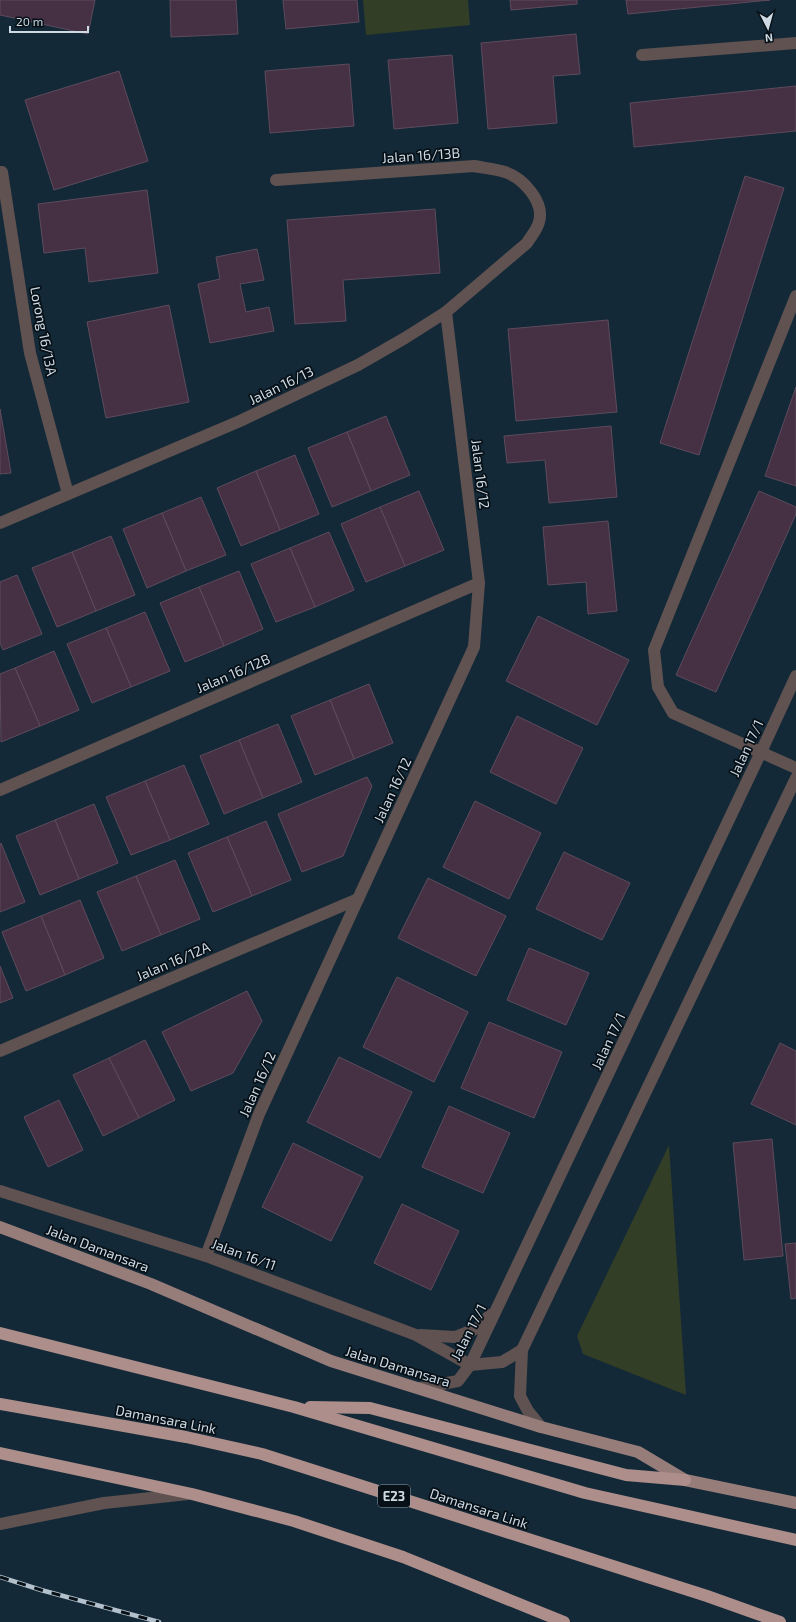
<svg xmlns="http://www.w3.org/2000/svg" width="796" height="1622" viewBox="0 0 796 1622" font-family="'Exo 2',sans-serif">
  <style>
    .green { fill: #333e26 }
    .building { fill: #453044; stroke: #5e4b5d }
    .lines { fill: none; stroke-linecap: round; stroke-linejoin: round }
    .minor { stroke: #5f5251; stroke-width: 12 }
    .major { stroke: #977d7a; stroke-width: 12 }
    .highway { stroke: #ad8e8b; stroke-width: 12 }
    .rail-casing { stroke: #b3c1cc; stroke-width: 4.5 }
    .rail { stroke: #071017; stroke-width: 3; stroke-dasharray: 9; stroke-linecap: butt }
    .labels { text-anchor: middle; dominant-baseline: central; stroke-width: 3.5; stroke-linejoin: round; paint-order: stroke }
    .shield { fill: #071017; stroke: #929da6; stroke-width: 1 }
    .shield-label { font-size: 13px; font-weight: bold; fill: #cddae4 }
    .street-label { font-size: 14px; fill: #cddae4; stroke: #071017 }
  </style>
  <rect width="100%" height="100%" fill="#132937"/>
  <g class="green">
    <polygon points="363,0 468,0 470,25 366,35"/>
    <polygon points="669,1145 686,1395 583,1354 577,1336"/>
  </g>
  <g class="building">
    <polygon points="0,0 95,0 88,34 0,15"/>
    <polygon points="170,0 236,0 238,34 171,37"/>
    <polygon points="283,0 357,0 359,22 286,29"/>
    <polygon points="510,0 577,0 577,4 511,10"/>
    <polygon points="626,0 770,0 628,14"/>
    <polygon points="576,34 580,74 553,76 557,123 488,129 481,43"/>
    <polygon points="452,55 458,123 394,129 388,60"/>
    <polygon points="349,64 354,126 270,133 265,71"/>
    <polygon points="119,71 148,161 54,190 25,100"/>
    <polygon points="796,86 796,131 634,147 630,103"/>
    <polygon points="745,176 784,188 699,455 660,443"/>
    <polygon points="147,190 158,273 89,282 85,248 44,253 38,204"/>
    <polygon points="435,209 440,273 343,280 346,321 295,324 287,220"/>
    <polygon points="257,249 264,280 240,284 246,312 269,307 274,331 210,343 198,284 220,279 216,257"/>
    <polygon points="169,305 189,402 106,418 87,322"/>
    <polygon points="608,320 617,412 516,421 508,329"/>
    <polygon points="796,387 796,486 765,476"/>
    <polygon points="0,409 11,473 0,474"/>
    <polygon points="386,416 410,475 371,491 347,432"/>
    <polygon points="611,426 617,497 549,503 545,460 507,463 504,436"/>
    <polygon points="347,432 371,491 332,507 308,448"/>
    <polygon points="295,455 319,514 280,530 256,471"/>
    <polygon points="256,471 280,530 241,546 217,488"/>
    <polygon points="419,491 444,550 405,566 380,507"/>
    <polygon points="759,491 796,507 796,514 716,692 676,675"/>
    <polygon points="201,497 226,555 186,571 162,513"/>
    <polygon points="380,507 405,566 366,582 341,524"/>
    <polygon points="162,513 186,571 147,588 123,529"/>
    <polygon points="608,521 617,611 588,614 586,582 548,585 543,527"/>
    <polygon points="329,532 354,590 315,607 290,548"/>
    <polygon points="111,536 135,595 96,611 72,552"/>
    <polygon points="290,548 315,607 276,622 251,564"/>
    <polygon points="72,552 96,611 57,627 32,568"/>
    <polygon points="239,571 263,629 224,646 199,587"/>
    <polygon points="17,575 42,634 3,650 0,643 0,582"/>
    <polygon points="199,587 224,646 185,662 160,603"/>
    <polygon points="145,612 170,671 131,687 106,628"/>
    <polygon points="538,616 629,660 597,725 506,681"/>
    <polygon points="106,628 131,687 92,703 67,644"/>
    <polygon points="54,651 79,710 40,726 15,668"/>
    <polygon points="15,668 40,726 1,742 0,674"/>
    <polygon points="369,684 393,743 354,759 330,700"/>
    <polygon points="330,700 354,759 315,775 291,716"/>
    <polygon points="517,716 583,748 556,804 490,772"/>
    <polygon points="278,724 302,782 263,798 239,740"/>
    <polygon points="239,740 263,798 224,814 200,756"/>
    <polygon points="184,765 209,824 170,840 145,781"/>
    <polygon points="367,777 372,786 343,856 302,872 278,814"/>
    <polygon points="145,781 170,840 131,855 106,797"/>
    <polygon points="475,801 541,833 509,899 443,867"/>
    <polygon points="94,804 118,863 79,879 55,820"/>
    <polygon points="55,820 79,879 40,895 16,836"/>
    <polygon points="266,821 291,880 252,896 227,837"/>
    <polygon points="227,837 252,896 213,912 188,853"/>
    <polygon points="1,843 25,902 0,912 0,844"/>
    <polygon points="564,852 630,883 602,940 536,909"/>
    <polygon points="175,860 200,919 161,935 136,876"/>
    <polygon points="136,876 161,935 122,951 97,892"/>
    <polygon points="428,878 506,916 476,976 398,938"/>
    <polygon points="80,900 104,958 65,975 41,916"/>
    <polygon points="41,916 65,975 26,991 2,932"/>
    <polygon points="529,948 589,973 566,1025 507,1000"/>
    <polygon points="0,966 13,998 0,1003"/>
    <polygon points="397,977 468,1012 434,1082 363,1047"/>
    <polygon points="247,991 262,1021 233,1073 191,1091 162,1032"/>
    <polygon points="489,1022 562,1052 534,1118 461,1088"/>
    <polygon points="145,1040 175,1100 139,1118 109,1058"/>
    <polygon points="780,1043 796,1051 796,1125 751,1104"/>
    <polygon points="339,1057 412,1092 380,1158 307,1122"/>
    <polygon points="109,1058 139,1118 103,1136 73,1075"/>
    <polygon points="59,1100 83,1150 48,1167 24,1117"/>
    <polygon points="449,1106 510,1133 483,1193 422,1167"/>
    <polygon points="772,1139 783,1256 744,1260 733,1143"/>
    <polygon points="293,1143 363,1177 331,1241 262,1207"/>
    <polygon points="402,1204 459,1231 431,1290 374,1263"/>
    <polygon points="796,1243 796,1298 791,1299 785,1244"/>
  </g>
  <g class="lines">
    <g class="minor">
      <polyline points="642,55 796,43"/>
      <polyline points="2,172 30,353 68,494"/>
      <polyline points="796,296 654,650 658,687 673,713 796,768"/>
      <path d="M0 523 240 421 358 365 405 338 446 312 527 243C531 236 537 230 539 222 545 202 523 178 505 172 495 169 484 168 474 166L276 180"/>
      <polyline points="0,790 479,583"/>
      <polyline points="0,1051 358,899"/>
      <polyline points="0,1191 206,1256 416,1335 470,1365"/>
      <polyline points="206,1256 259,1114 474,647 479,583 446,312"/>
      <polyline points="420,1335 455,1337 478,1328 490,1315"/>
      <polyline points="470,1365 502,1362 522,1350"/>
      <polyline points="420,1388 458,1381 470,1365 761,752 796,676"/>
      <polyline points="541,1427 528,1411 520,1396 522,1350 796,778"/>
      <polyline points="0,1524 104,1503 188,1494"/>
    </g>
    <polyline class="major" points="0,1227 151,1284 331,1361 541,1427 638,1452 685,1480 796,1503"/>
    <g class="highway">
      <polyline points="0,1333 294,1407 585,1493 796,1540"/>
      <polyline points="0,1404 186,1437 262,1454 707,1596 780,1622"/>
      <polyline points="310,1407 370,1408 626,1475 685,1480"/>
      <polyline points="0,1453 192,1494 294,1521 403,1557 564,1622"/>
    </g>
    <g class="rail-casing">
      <polyline id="rail" points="0,1577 41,1590 159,1622"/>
    </g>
    <use href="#rail" class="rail"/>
  </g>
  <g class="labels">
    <rect class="shield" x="378" y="1485" width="32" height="22" rx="3"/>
    <g class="shield-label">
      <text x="394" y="1496">E23</text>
    </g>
    <g class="street-label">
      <text transform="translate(421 155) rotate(-4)">Jalan 16/13B</text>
      <text transform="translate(44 331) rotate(79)">Lorong 16/13A</text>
      <text transform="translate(281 385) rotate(-26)">Jalan 16/13</text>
      <text transform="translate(481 474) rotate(83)">Jalan 16/12</text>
      <text transform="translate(233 673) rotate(-23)">Jalan 16/12B</text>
      <text transform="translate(746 748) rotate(-65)">Jalan 17/1</text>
      <text transform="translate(392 790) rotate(-65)">Jalan 16/12</text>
      <text transform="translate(173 961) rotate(-23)">Jalan 16/12A</text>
      <text transform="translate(608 1041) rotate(-65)">Jalan 17/1</text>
      <text transform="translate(257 1084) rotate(-66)">Jalan 16/12</text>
      <text transform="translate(98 1248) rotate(21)">Jalan Damansara</text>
      <text transform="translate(244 1254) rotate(20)">Jalan 16/11</text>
      <text transform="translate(468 1332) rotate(-63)">Jalan 17/1</text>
      <text transform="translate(398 1366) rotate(17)">Jalan Damansara</text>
      <text transform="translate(166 1419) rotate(11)">Damansara Link</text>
      <text transform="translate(479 1508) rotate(18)">Damansara Link</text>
    </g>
  </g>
  <g transform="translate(768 28) rotate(174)" stroke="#071017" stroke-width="3" paint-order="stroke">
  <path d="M0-3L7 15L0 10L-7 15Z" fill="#cddae4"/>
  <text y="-6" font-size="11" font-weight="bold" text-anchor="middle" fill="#cddae4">N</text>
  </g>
  <path d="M10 26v6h78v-6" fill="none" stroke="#cddae4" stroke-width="2"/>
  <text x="16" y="26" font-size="12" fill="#cddae4" stroke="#071017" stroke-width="3" paint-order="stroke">20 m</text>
</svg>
